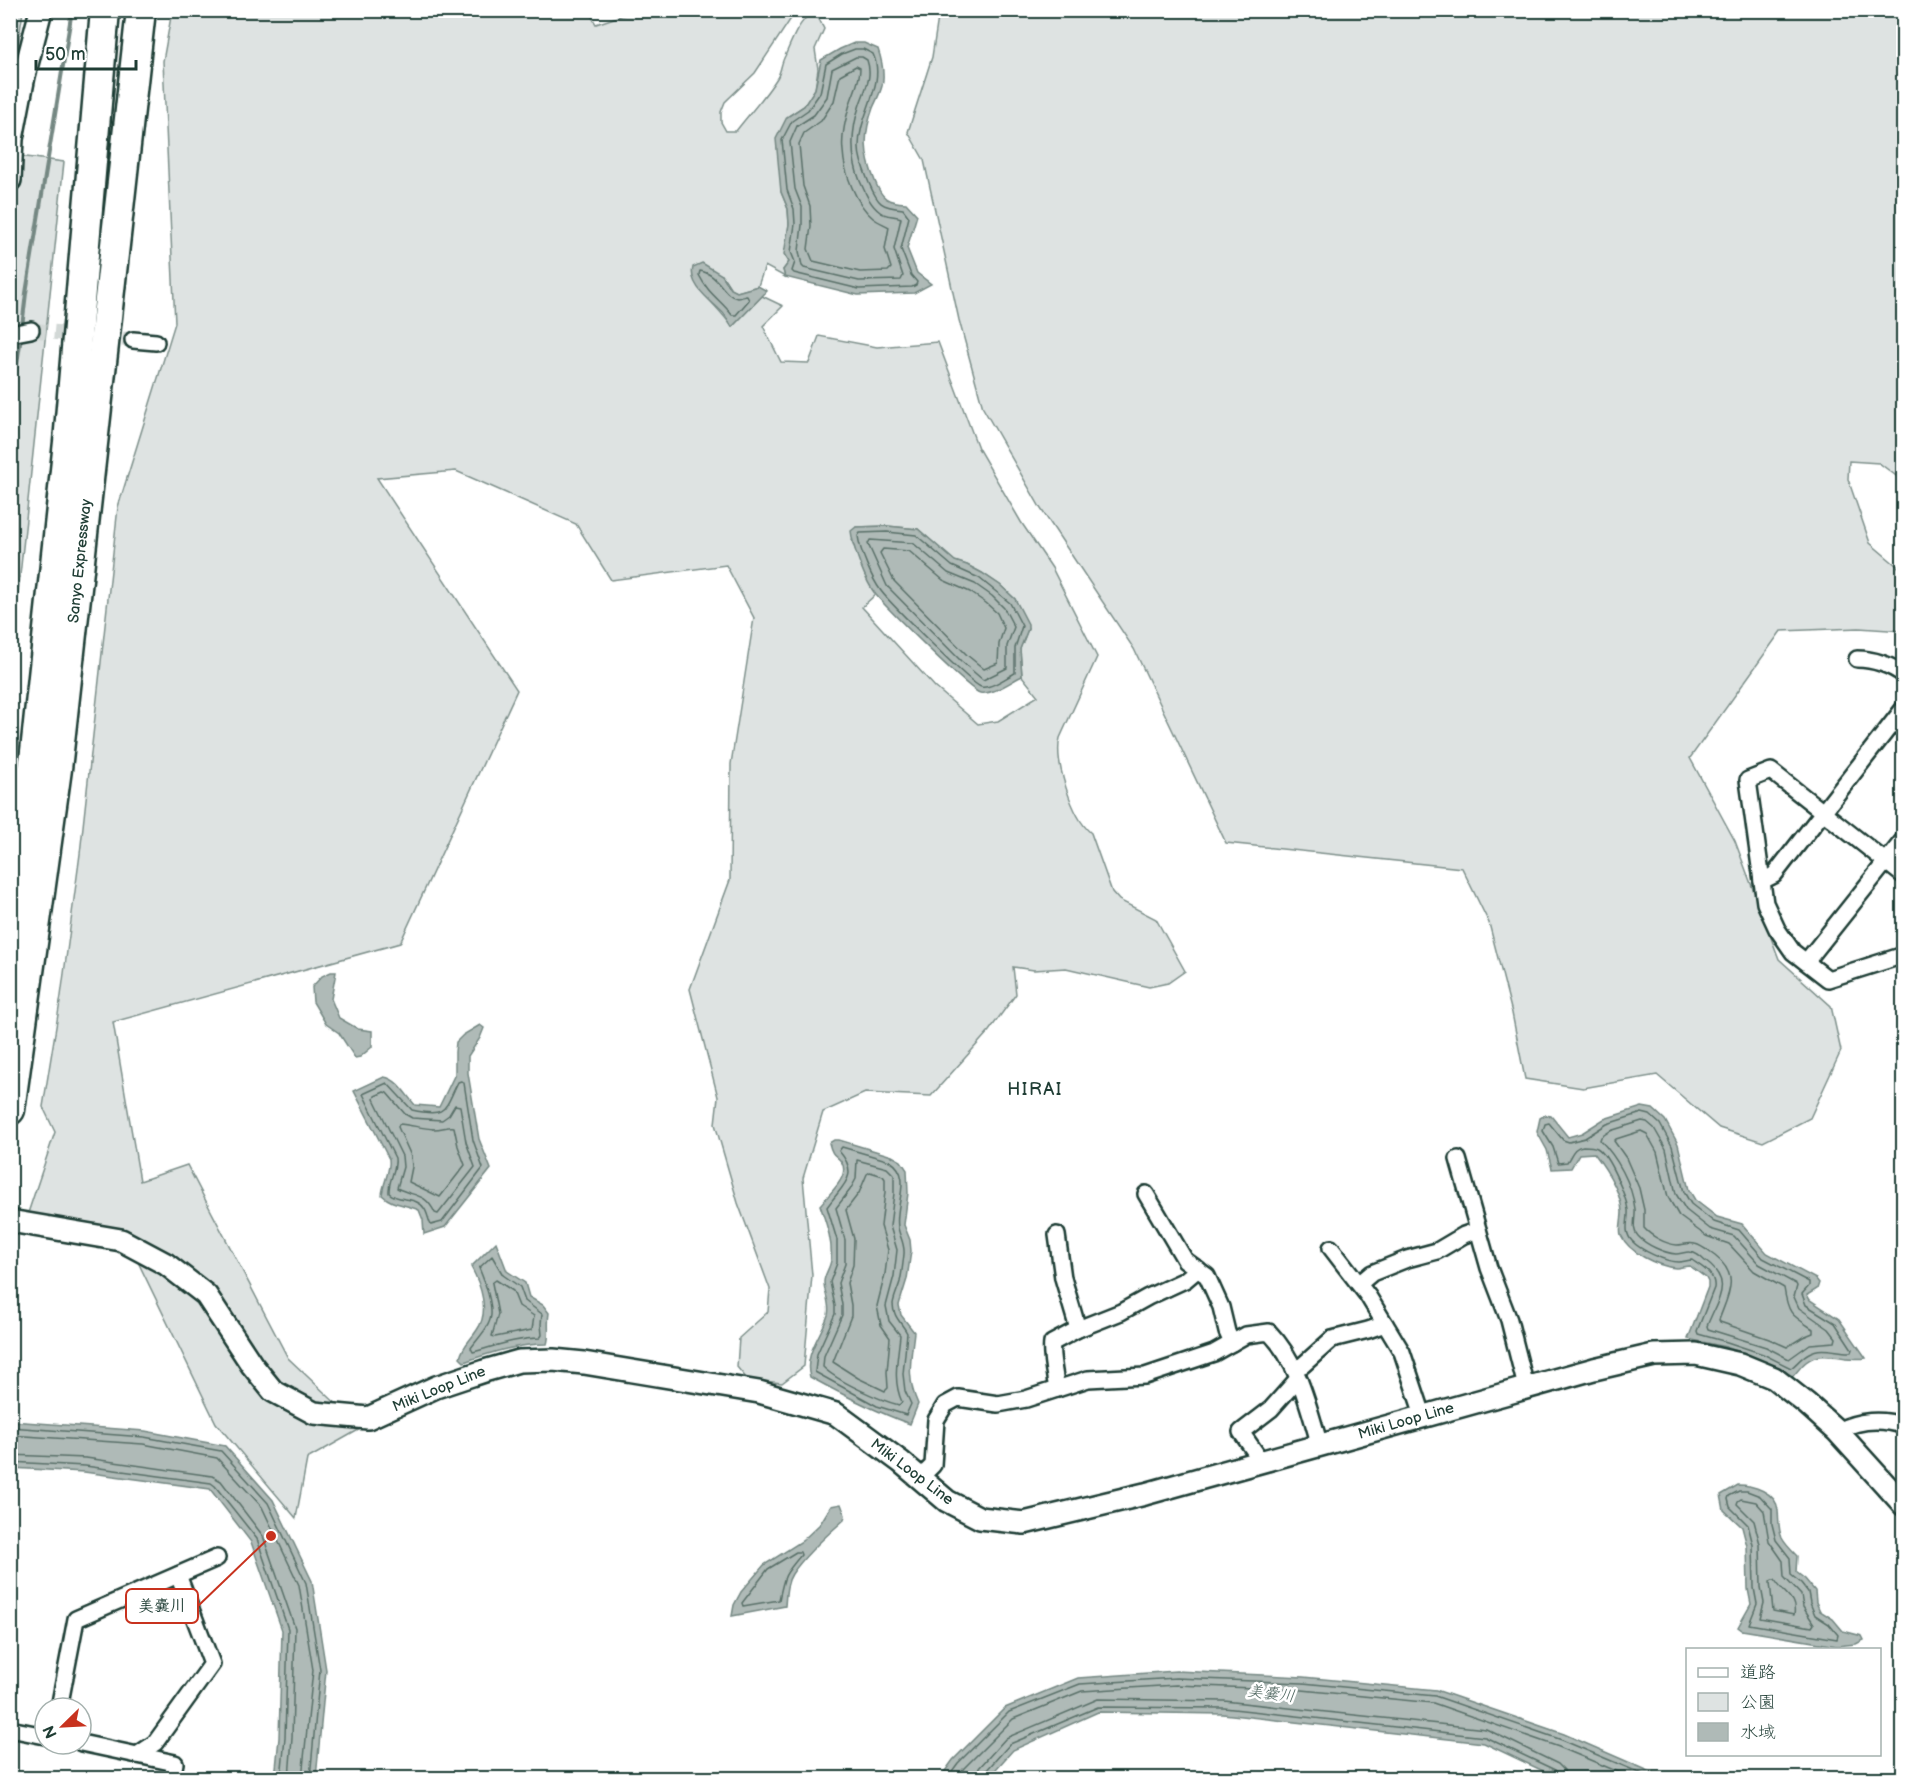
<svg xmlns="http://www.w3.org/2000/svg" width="1914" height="1789" viewBox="0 0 1914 1789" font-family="'Balsamiq Sans','Klee One',sans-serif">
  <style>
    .green { fill: #dee3e2; stroke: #7e908b; stroke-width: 1.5; fill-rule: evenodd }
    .water { fill: #afbab7; stroke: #758883; stroke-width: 1.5 }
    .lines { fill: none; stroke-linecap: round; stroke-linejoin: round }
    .shore { stroke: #596f68; stroke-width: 1.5 }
    .stream { stroke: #758883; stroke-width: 4 }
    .street-tunnel { stroke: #d2d8d6; stroke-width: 15; stroke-dasharray: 15 8; stroke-linecap: butt }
    .street-casing { stroke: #1f3d34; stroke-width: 20 }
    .secondary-casing { stroke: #1f3d34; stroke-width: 26 }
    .highway-casing { stroke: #1f3d34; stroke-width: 33 }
    .street { stroke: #fff; stroke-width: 15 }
    .secondary { stroke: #fff; stroke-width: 21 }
    .highway { stroke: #fff; stroke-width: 28 }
    .labels { text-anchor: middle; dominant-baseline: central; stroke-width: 5; stroke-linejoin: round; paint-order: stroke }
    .street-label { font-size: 15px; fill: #1f3d34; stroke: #fff }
    .water-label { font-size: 16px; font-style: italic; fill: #4a625b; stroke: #fff }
    .quarter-label { font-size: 18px; letter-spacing: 1.5px; fill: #1f3d34; stroke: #fff }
    .leader { fill: none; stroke: #c8321e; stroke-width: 2 }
    .callout-dot { fill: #c8321e; stroke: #fff; stroke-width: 2 }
    .callout { fill: #fff; stroke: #c8321e; stroke-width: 2 }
    .callout-label { font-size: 16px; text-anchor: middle; font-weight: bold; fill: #1f3d34 }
  </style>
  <rect width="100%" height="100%" fill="#fff"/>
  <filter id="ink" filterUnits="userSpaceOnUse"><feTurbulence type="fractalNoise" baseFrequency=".0167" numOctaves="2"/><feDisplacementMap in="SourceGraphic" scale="12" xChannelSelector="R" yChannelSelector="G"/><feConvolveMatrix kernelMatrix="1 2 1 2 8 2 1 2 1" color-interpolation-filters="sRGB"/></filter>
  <g filter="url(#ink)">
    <g class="green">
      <path d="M588 10 596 24 635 11H796L755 73 725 102 721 112V122L726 131H736C749 114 765 97 777 78 781 72 781 63 785 56 792 40 798 23 812 12L819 19 824 29 815 49 818 69 815 89 804 106 787 117 781 192 788 209 789 224 785 254 789 262 783 270 785 277 765 266 758 286 737 292 731 289 722 275 693 276C704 299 719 307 732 327L762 296 783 306 763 326 781 362 809 363 819 336 877 347 938 342 978 448 1021 522 1052 568 1097 657 1060 738C1054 761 1072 817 1091 833L1112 892 1119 900 1156 919 1185 971 1168 983 1149 987 1066 968 1034 970 1013 967 1016 994 989 1031 931 1096 865 1093 823 1112 803 1178 812 1275 804 1366 782 1383 747 1379 737 1367 739 1338 768 1312 770 1289 738 1203 715 1124 718 1097 690 989 730 880 731 764 754 618 726 565 611 580 576 524 456 471 377 478 517 690 400 943 113 1022 140 1181 187 1165 288 1358 362 1428 307 1459 296 1518 216 1423 122 1229 28 1213 55 1132 43 1107 61 996 80 854 118 507 175 323 163 61 172 11ZM887 526 918 529 955 562 967 565 982 573 1000 585 1015 599 1028 629 1020 649 1022 676 1038 696 998 721 978 724 935 687 862 607 876 594 860 562 852 541 856 527Z"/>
      <polygon points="11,11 23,11 11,92"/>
      <polygon points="939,11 1903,11 1903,481 1879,463 1849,461 1848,479 1870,543 1903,571 1903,631 1859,628 1781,631 1690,758 1735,841 1779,959 1831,1006 1841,1051 1810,1118 1763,1142 1719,1128 1657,1075 1583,1088 1525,1079 1512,1013 1489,923 1462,868 1226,843 1134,649 1041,509 983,408 959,320 924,160 908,132 932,57"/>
      <polygon points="11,155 64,162 11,660"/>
    </g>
    <g class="water">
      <path d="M854 43H864L878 49C882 61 885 74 882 86 880 94 876 101 873 108 863 135 864 155 875 181 882 199 887 202 906 203L917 215 907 248 917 273 931 284 914 293 858 295 785 277 783 270 789 262 784 254 789 224 788 209 781 192 776 139 787 117 804 106 815 89 821 60 840 49Z"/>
      <path d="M702 263 722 275 731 289 737 292 758 286 767 291 732 327C729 322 726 315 721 311 710 300 688 285 693 267Z"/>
      <path d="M887 526 918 529 955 561 967 565 982 573 1000 585 1015 599 1028 624V629L1020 649 1022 676C1010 682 993 695 980 693 971 692 886 607 876 595 865 581 853 548 851 531L856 527Z"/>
      <polygon points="331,972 336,972 331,999 339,1018 358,1029 372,1031 372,1047 360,1057 355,1058 339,1033 326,1024 313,1002 312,987 322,976"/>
      <path d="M480 1025 484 1028 480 1038 468 1056V1073L479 1139 491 1169 445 1227 424 1234 423 1220 419 1210C404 1203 393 1206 382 1195 383 1183 391 1170 389 1159L354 1091 384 1077C398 1079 406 1095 415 1105L439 1107 455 1074V1052L456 1042 463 1035Z"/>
      <path d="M1642 1107 1653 1109 1665 1120 1678 1144 1689 1190 1695 1200 1717 1217 1742 1224 1767 1253 1816 1279 1819 1283 1817 1289 1807 1295 1810 1300 1839 1319 1866 1358C1847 1362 1822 1348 1806 1362 1801 1366 1797 1372 1793 1376L1761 1360 1726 1347 1688 1339 1708 1287V1282L1706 1278 1690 1266C1685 1266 1680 1268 1676 1268 1657 1266 1629 1253 1621 1235 1619 1228 1622 1220 1622 1212 1621 1191 1607 1170 1594 1153L1579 1154 1571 1168 1552 1169 1547 1150 1537 1132 1540 1118 1545 1115 1551 1116 1568 1137 1582 1133 1604 1119Z"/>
      <path d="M834 1140H839L892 1156 901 1161 907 1170 908 1193 904 1225 910 1240 911 1251 907 1279 899 1305 901 1315 914 1332C911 1359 906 1378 918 1404L910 1424C874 1411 843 1395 810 1377 803 1355 822 1334 828 1315 831 1304 824 1293 824 1282 824 1275 830 1268 831 1260 833 1241 826 1223 820 1205 828 1195 850 1177 842 1163 836 1153 833 1159 829 1143Z"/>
      <path d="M496 1242 507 1271 525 1283 529 1297 543 1305 549 1313C547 1324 550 1336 547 1344 518 1344 492 1352 464 1362L460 1358C463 1345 470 1341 477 1330 490 1312 481 1285 471 1267Z"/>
      <polygon points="11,1421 145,1431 225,1446 273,1500 312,1581 326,1670 316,1778 275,1778 279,1738 282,1630 251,1542 210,1489 84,1472 11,1468"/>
      <path d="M1738 1485C1753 1485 1776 1492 1778 1510 1779 1519 1778 1529 1782 1538 1785 1544 1792 1551 1797 1556L1796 1572 1805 1579 1815 1591 1816 1602 1820 1611 1833 1619 1843 1631 1862 1636 1864 1640 1856 1644 1837 1646 1742 1630 1738 1627 1751 1604 1748 1589 1747 1546 1742 1527 1724 1510 1721 1495Z"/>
      <path d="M841 1504 845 1515 844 1520C828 1534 804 1556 792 1574 786 1583 786 1595 785 1606L732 1616 734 1605 741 1592 764 1565 802 1541 820 1524 831 1506Z"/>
      <polygon points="1176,1671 1303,1677 1436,1690 1564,1734 1665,1778 1558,1778 1484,1743 1223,1714 1098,1712 1013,1750 988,1778 940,1778 953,1760 1005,1708 1078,1678"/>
    </g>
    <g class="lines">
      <g class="shore">
        <path d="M855 49H863L873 54C887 84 858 115 859 148 859 160 865 173 869 183 878 204 881 207 903 209L909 217 901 249 911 275 917 282 916 285 912 287 859 289 794 273 792 271 795 262 791 252 795 224 794 209 787 190 782 140 792 121 808 110 820 93 826 64 842 54Z"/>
        <path d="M856 57H862L867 60C873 77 865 89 860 104 851 130 850 156 860 181 865 192 870 205 880 212 886 217 895 215 901 218L894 249 903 276 901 280 859 281 804 268 802 266 799 251 802 225V207L795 189 790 142 797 126 814 115 827 97 832 69Z"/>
        <path d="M856 66 860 68C860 82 854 91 850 104 846 118 841 136 843 151 844 173 856 204 873 218 878 222 884 224 889 227L885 249 891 268 888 271 860 272 813 261 808 249 811 226 810 206 803 186 799 144 804 133 821 121 834 101 840 75Z"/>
        <path d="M700 271C719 274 724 297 737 298 741 298 744 296 747 296L749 300 736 315H732C720 299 709 295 699 275Z"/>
        <path d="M887 532 916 535 952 566 979 578 1010 603 1022 626 1015 648V673C1007 677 991 689 981 687 972 685 890 603 881 591 872 579 860 551 858 536L860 533Z"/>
        <polygon points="870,540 913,543 948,573 975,584 992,596 1004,608 1014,627 1007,646 1007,668 983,680 961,661 887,586 868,544"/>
        <polygon points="883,549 909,551 943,580 970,592 986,603 997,613 1004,628 999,644 998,663 984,669 967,655 894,581 880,553"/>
        <path d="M461 1081 464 1083 473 1140 483 1168 442 1222 431 1225C428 1220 428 1213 424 1208 416 1196 398 1202 389 1193 388 1180 397 1170 395 1158L363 1094 387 1083 412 1110C447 1118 444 1110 458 1082Z"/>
        <path d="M384 1092 387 1093 405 1114 412 1118 442 1120 449 1115 455 1105 460 1106 466 1142 475 1167 438 1214 435 1213C425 1192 414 1197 397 1188L403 1167 402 1156 374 1099 375 1096Z"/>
        <path d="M1642 1113 1650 1115 1660 1124 1672 1146 1684 1192 1691 1204 1714 1222 1739 1230 1763 1258 1809 1282V1286L1802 1294 1806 1305 1835 1323 1852 1349 1851 1352C1838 1353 1822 1345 1809 1353 1801 1357 1797 1364 1791 1368L1763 1354 1727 1342 1698 1334 1697 1331 1714 1288C1716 1274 1702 1267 1692 1260 1687 1260 1684 1262 1678 1262 1666 1262 1640 1250 1632 1241 1623 1231 1629 1221 1628 1210 1626 1196 1609 1155 1597 1148 1593 1146 1586 1146 1583 1146 1573 1147 1572 1155 1567 1162L1558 1163 1553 1147 1543 1131 1545 1124 1549 1123 1563 1140 1569 1142 1585 1138 1607 1124Z"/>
        <path d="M1642 1121 1647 1122 1654 1128 1666 1149 1676 1194 1686 1210 1710 1229 1734 1236 1759 1264 1796 1284 1797 1286 1794 1297 1799 1308 1829 1329 1836 1338 1835 1342 1810 1344 1789 1359 1766 1347 1708 1329 1707 1326C1718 1298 1734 1282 1705 1261 1701 1257 1696 1252 1689 1252 1685 1252 1680 1254 1676 1254 1664 1253 1646 1245 1638 1236 1631 1229 1636 1218 1635 1209 1632 1184 1617 1157 1600 1140L1601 1137 1610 1131Z"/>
        <path d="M399 1124C410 1125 422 1128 434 1129 442 1129 448 1126 454 1127L458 1146 465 1165 440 1197 409 1182 412 1167 411 1156 398 1127Z"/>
        <path d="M1641 1131 1647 1134 1657 1152 1668 1197 1679 1216 1706 1236 1729 1244 1754 1271 1784 1288C1788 1314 1791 1315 1813 1329V1333L1803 1337 1787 1347 1769 1339 1720 1322 1719 1320C1728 1295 1741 1276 1715 1256 1709 1252 1703 1246 1695 1244 1689 1242 1683 1245 1677 1245 1665 1244 1651 1236 1644 1228V1210L1639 1188 1626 1158 1614 1141 1616 1139Z"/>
        <path d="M842 1147 890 1161C914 1176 894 1204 898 1227 899 1236 905 1243 904 1254 903 1263 902 1273 900 1282 898 1289 894 1297 893 1304 893 1317 902 1323 907 1333L903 1374 905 1391 911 1404 906 1415 877 1406 815 1372 817 1354 835 1314V1306L830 1282 837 1263V1240L827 1207C842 1185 861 1176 839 1151Z"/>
        <path d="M857 1160 887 1168 894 1175V1193L890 1226 897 1250 894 1276 886 1306 889 1321 900 1335C898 1358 892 1380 902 1402L899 1405C879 1400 837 1381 823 1367L824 1356 842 1315V1305L838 1283 845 1264V1240L836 1208 850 1190 856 1179Z"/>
        <polygon points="870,1172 883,1176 885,1179 885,1192 881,1226 888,1250 885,1274 877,1306 881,1325 890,1338 887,1372 888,1388 885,1391 858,1378 833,1362 851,1316 851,1305 847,1283 853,1265 854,1239 846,1210 859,1193 867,1174"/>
        <path d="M492 1256 503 1275 520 1287 525 1301 542 1314 541 1324 542 1335 540 1338C516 1338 496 1346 473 1352L471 1348C478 1338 490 1327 491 1315 492 1301 484 1280 479 1268Z"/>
        <polygon points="496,1280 513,1291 519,1306 534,1316 532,1330 495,1337 492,1336 498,1314 492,1283"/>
        <polyline points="10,1427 144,1437 221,1451 268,1503 306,1583 320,1670 310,1778"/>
        <polyline points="10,1435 143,1444 217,1458 262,1507 299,1585 313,1670 302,1778"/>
        <polyline points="10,1455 86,1458 212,1476 221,1481 263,1536 295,1628 292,1738 289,1778"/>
        <polyline points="10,1462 85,1466 211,1483 215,1486 257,1539 288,1629 285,1738 281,1778"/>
        <polygon points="1739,1491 1747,1491 1760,1496 1772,1509 1772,1524 1776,1540 1790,1558 1791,1575 1801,1583 1808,1592 1810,1603 1815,1615 1829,1624 1838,1635 1837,1639 1749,1624 1757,1604 1754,1588 1753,1545 1748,1525 1730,1507 1728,1499 1729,1496"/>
        <polygon points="1741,1499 1756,1502 1764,1511 1769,1541 1783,1561 1784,1577 1801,1595 1803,1607 1814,1624 1812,1627 1760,1618 1764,1603 1761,1587 1760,1544 1754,1521 1737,1504 1738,1501"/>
        <path d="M796 1552H800L801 1555C784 1575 784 1575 779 1600L743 1606 742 1603 768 1569Z"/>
        <path d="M1772 1580H1775C1783 1594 1797 1597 1794 1615L1773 1611 1770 1582Z"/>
        <polyline points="947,1778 958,1763 1009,1712 1080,1684 1176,1678 1303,1683 1435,1696 1562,1740 1652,1778"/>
        <polyline points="956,1778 964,1768 1013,1719 1082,1691 1176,1685 1302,1690 1433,1703 1559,1747 1633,1778"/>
        <polyline points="976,1778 979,1768 1006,1738 1098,1699 1224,1701 1486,1729 1558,1764 1564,1770 1566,1778"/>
        <polyline points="984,1778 985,1772 1010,1744 1098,1707 1224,1708 1485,1737 1555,1770 1558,1774 1558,1778"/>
      </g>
      <g class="stream">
        <polyline points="22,327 26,293 72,10"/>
        <polyline points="10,410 21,337"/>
      </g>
      <polyline class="street-tunnel" points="31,330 133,340"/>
      <g class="street-casing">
        <g id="street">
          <polyline points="10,334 31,330"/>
          <polyline points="133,340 156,342"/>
          <path d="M1857 659C1873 659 1891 665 1904 675"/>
          <polyline points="1904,876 1771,771 1748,780 1765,903 1777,929 1793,952 1828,979 1904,955"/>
          <polyline points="1762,881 1774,875 1904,708"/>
          <polyline points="1806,962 1904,839"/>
          <polyline points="1458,1159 1489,1268 1509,1320 1526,1387"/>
          <polyline points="1146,1194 1185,1260 1207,1276 1221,1307 1227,1332 1232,1343"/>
          <polyline points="1057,1235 1063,1278 1078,1329"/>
          <polyline points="1331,1248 1368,1296 1402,1352 1423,1415"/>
          <polyline points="1359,1284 1372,1273 1407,1259 1437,1251 1464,1235 1478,1230"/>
          <polyline points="1294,1369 1303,1365 1332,1339 1368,1330 1385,1324"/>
          <path d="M1057 1389C1055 1376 1050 1354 1052 1343L1078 1329 1121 1312 1148 1297 1185 1280 1198 1269"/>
          <path d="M1837 1431C1858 1420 1882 1418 1904 1426"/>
          <polyline points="1259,1463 1255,1452 1241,1432 1271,1409 1295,1382 1299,1380"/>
          <path d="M919 1479 933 1465 936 1420 945 1405 958 1398 998 1404 1026 1399 1088 1379 1145 1376 1214 1353 1246 1335 1269 1332C1299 1363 1308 1405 1320 1446"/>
          <polyline points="59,1708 76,1619 217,1558"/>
          <polyline points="10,1729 45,1736"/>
          <polyline points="81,1743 175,1763 172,1778"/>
          <polyline points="137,1755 155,1743 212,1664 178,1575"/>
        </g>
      </g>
      <g class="secondary-casing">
        <g id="secondary">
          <polyline points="10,180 12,139 24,76 41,10"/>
          <polyline points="10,1221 121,1240 166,1264 206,1295 252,1365 273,1391 314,1413 368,1418 436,1387 484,1371 519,1361 553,1360 584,1363 759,1392 836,1414 901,1462 947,1501 980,1518 1024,1523 1145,1494 1594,1369 1654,1355 1696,1354 1740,1364 1774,1378 1807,1404 1837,1431 1904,1505"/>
        </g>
      </g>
      <g class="highway-casing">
        <g id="highway">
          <polyline points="10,936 34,761 68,442 105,10"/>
          <polyline points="10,1110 57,769 141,10"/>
        </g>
      </g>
      <use href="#street" class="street"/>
      <use href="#secondary" class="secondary"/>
      <use href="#highway" class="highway"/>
    </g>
  </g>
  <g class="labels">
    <g class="street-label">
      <text transform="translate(80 561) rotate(-84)">Sanyo Expressway</text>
      <text transform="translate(439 1389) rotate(-22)">Miki Loop Line</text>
      <text transform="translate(1406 1421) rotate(-16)">Miki Loop Line</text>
      <text transform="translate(912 1472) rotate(37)">Miki Loop Line</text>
    </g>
    <g class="water-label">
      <text transform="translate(1271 1694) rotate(7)">美嚢川</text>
    </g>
    <g class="quarter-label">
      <text x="1035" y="1089">HIRAI</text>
    </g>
  </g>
  <path class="leader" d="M271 1536L198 1606"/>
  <circle class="callout-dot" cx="271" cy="1536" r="6"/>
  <rect class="callout" x="126" y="1589" width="72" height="34" rx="6"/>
  <g class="callout-label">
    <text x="162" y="1611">美嚢川</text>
  </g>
  <rect width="1914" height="1789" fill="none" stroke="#fff" stroke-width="36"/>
  <rect x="18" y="18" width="1878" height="1753" fill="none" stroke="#1f3d34" stroke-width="2" filter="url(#ink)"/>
  <rect x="1686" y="1648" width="195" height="108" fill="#ffffff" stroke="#a5b1ae" stroke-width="1.5"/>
  <rect x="1698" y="1668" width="30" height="9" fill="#ffffff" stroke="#a5b1ae" stroke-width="1.5"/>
  <text x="1740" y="1678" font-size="18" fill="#1f3d34">道路</text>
  <rect x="1698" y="1693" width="30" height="18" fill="#dee3e2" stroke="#a5b1ae" stroke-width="1.5"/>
  <text x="1740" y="1708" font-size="18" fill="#1f3d34">公園</text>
  <rect x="1698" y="1723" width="30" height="18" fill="#afbab7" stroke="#a5b1ae" stroke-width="1.5"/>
  <text x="1740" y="1738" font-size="18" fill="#1f3d34">水域</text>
  <g transform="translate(63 1726) rotate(246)"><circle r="28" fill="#ffffff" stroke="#a5b1ae" stroke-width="1.5"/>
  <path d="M0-4.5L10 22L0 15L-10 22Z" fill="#c8321e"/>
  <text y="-9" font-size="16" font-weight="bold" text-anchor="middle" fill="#1f3d34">N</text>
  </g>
  <path d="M36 60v9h100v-9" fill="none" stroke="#1f3d34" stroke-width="3"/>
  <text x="45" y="60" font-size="18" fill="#1f3d34" stroke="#ffffff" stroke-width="4.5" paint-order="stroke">50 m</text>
</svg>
